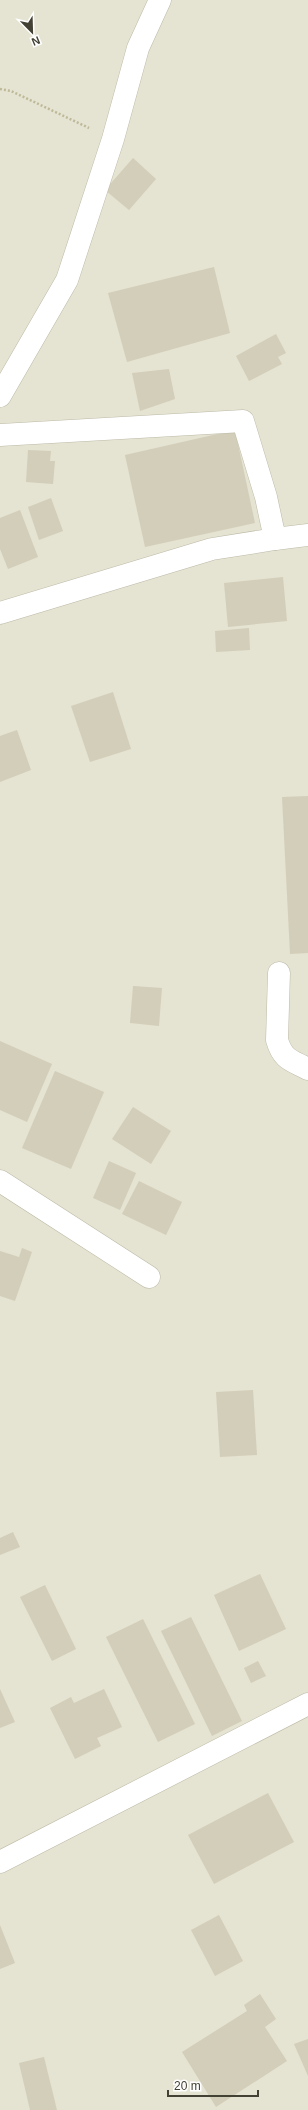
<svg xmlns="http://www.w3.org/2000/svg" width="308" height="2110" viewBox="0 0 308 2110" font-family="Arial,sans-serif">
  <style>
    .residential { fill: #e5e3d2 }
    .building { fill: #d3ceb9 }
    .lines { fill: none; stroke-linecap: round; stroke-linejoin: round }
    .minor-casing { stroke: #bdbaa7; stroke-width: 23 }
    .path { stroke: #beb998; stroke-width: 2.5; stroke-dasharray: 2 2; stroke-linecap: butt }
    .minor { stroke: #fff; stroke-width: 22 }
  </style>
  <rect width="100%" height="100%" fill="#f1f0e4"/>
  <rect class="residential" x="0" y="0" width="308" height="2110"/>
  <g class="building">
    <polygon points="133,158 156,179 129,210 105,190"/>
    <polygon points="214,267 230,333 127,362 108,293"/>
    <polygon points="276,334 286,353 278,357 282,364 249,381 236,356"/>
    <polygon points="169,369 175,399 140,411 132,373"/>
    <polygon points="235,430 255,523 145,547 125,455"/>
    <polygon points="28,450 51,451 50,461 55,461 53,484 26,482"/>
    <polygon points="51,498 63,531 39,540 28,507"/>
    <polygon points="20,510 38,557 8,569 0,549 0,518"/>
    <polygon points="283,577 287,621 228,627 224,583"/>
    <polygon points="249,628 250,650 216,652 215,631"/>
    <polygon points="113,692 131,749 90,762 71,706"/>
    <polygon points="17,730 31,770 0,782 0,736"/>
    <polygon points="308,796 308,953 290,954 282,797"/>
    <polygon points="133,986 162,988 159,1026 130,1023"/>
    <polygon points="0,1041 52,1064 27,1122 0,1110"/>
    <polygon points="55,1071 104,1092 71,1169 22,1148"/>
    <polygon points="133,1107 171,1131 151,1164 112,1139"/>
    <polygon points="109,1161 136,1173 120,1210 93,1198"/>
    <polygon points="139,1181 182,1202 166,1235 122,1214"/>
    <polygon points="22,1248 32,1252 15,1301 0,1296 0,1251 19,1257"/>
    <polygon points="253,1390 257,1455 220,1457 216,1392"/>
    <polygon points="13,1532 20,1547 0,1555 0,1538"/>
    <polygon points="260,1574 286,1629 239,1651 214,1595"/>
    <polygon points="45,1585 76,1649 52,1661 20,1597"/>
    <polygon points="191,1617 242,1721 212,1736 161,1631"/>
    <polygon points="143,1619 195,1724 158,1742 106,1637"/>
    <polygon points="258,1661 266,1676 251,1683 244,1668"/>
    <polygon points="0,1689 15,1722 0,1728"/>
    <polygon points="104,1689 122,1727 97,1738 101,1746 75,1759 50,1708 71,1697 74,1703"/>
    <polygon points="268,1793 294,1842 214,1884 188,1835"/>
    <polygon points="219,1915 243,1961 215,1976 191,1930"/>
    <polygon points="0,1925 15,1963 0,1969"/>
    <polygon points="260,1994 276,2019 265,2027 287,2061 216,2107 182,2052 247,2011 244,2005"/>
    <polygon points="308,2039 308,2076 294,2044"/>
    <polygon points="44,2057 57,2110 30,2110 19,2063"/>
  </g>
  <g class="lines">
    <g class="minor-casing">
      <g id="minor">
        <polyline points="0,396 67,280 113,139 138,48 160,0"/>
        <polyline points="0,435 243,421 266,497 275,539 308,535"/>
        <polyline points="0,613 212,549 275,539"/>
        <path d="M279 973 277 1040C283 1060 291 1060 308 1069"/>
        <polyline points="0,1181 149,1277"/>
        <polyline points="0,1862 308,1704"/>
      </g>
    </g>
    <polyline class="path" points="0,89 11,91 89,128"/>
    <use href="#minor" class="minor"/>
  </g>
  <g transform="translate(32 32) rotate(157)" stroke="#ffffff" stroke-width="3" paint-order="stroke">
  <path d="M0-3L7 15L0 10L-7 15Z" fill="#434134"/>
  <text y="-6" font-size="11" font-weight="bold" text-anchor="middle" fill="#434134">N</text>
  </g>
  <path d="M168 2090v6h90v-6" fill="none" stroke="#434134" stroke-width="2"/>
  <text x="174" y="2090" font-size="12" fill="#434134" stroke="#ffffff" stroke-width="3" paint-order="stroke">20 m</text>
</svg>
